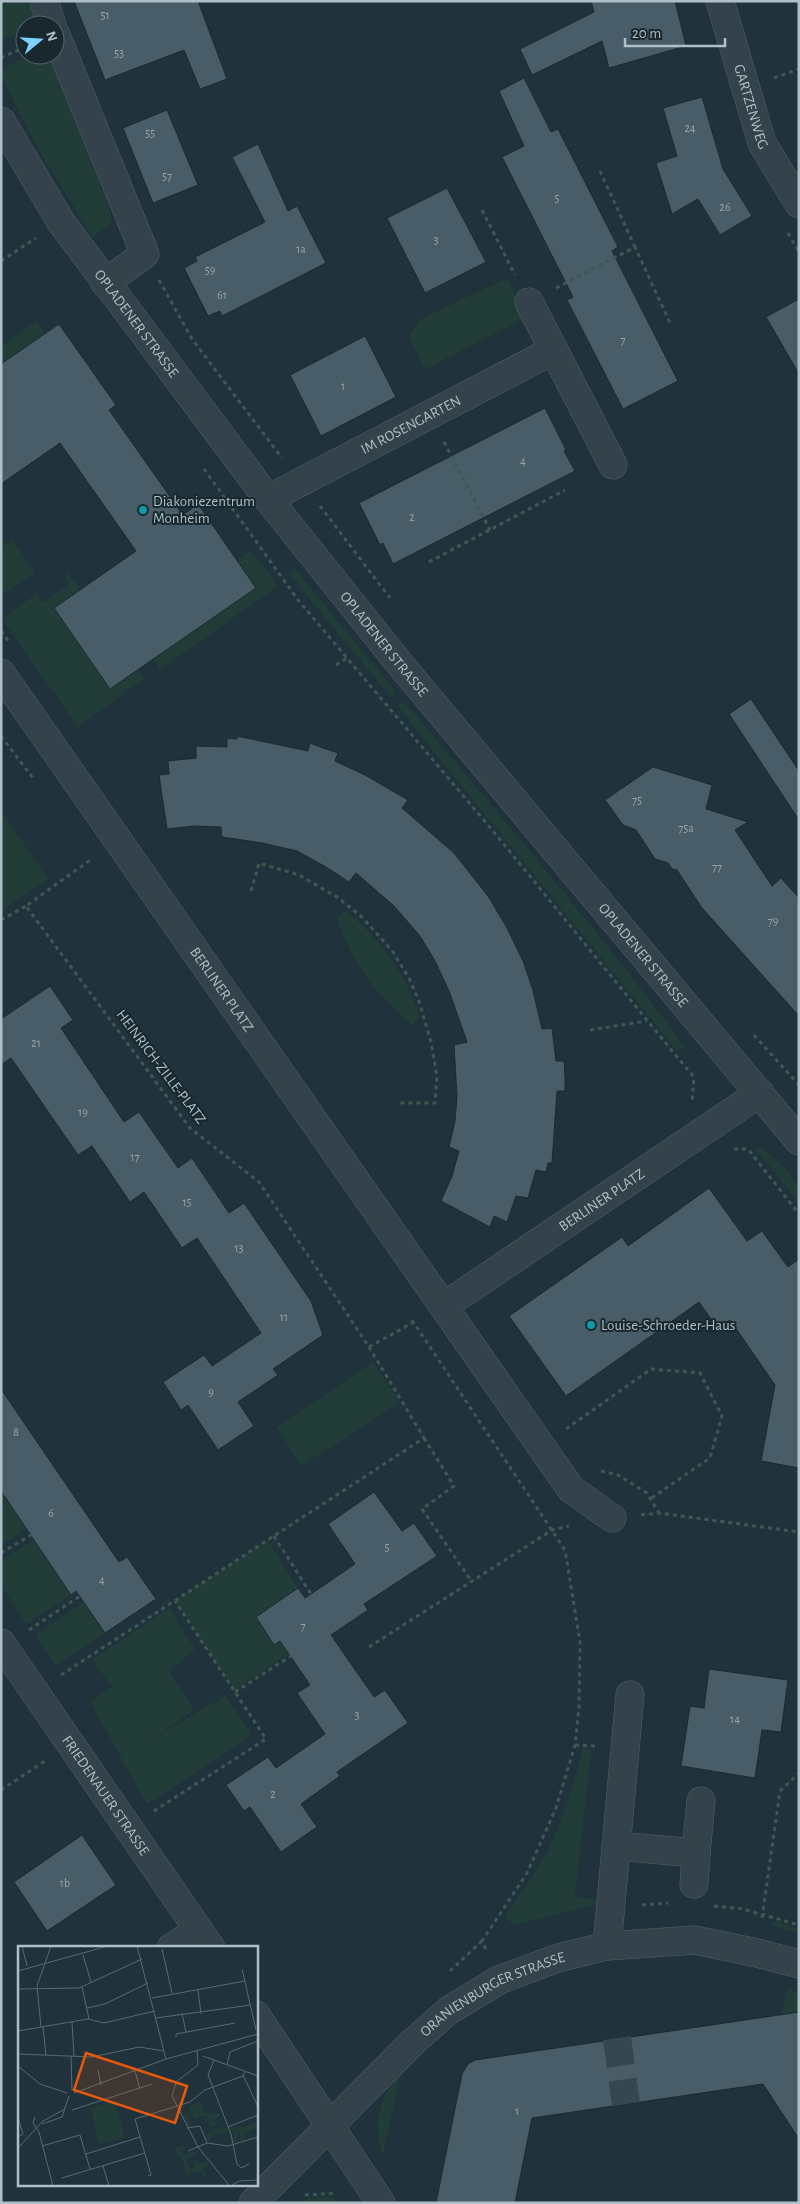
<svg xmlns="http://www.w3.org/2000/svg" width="800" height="2204" viewBox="0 0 800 2204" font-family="'Alegreya Sans',sans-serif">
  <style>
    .green { fill: #223c38 }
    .building { fill: #485d67; stroke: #1b2a31 }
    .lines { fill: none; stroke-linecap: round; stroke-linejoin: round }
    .minor-tunnel { stroke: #354750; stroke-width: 28; stroke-dasharray: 28 14; stroke-linecap: butt }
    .minor-casing { stroke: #516168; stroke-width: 29 }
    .path { stroke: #405854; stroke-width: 3; stroke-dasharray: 4 4; stroke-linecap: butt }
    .minor { stroke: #34434b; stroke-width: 28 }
    .culture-dot { fill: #0f9aa8; stroke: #19282f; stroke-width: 2 }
    .labels { text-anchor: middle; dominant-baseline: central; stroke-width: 4; stroke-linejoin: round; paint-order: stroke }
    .number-label { font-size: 12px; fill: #94a6af }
    .street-label { font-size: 15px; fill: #aebfc7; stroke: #19282f }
    .poi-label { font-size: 15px; fill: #aebfc7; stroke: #19282f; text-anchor: start }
    .inset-road { fill: none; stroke: #596a73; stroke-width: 1 }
    .view { fill: #e8590c; fill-opacity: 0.15; stroke: #e8590c; stroke-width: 2.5 }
    .inset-edge { fill: none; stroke: #aebfc7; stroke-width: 2.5 }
  </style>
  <rect width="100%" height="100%" fill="#20323b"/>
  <g class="green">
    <polygon points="1,1 29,1 37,23 25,25 25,29 1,41"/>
    <polygon points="29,55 49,55 107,202 111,216 110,224 93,237 44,160 1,76 1,69"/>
    <polygon points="507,278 526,318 425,369 409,337 419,320"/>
    <polygon points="37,321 45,334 1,364 1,346"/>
    <polygon points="12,539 35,572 1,595 1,547"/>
    <polygon points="251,550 278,586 160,670 154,659 255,588 237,560"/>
    <polygon points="295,569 396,692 391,697 289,574"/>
    <polygon points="68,572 79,590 54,608 110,689 138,670 145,678 78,727 2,619 36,594 42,603 69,584 64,575"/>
    <path d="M404 701C499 815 597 928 685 1047L677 1051 397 706Z"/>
    <polygon points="1,810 48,879 1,911"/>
    <path d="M346 910C383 943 404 971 420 1017L412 1025C375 993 353 965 337 919Z"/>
    <path d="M752 1145C769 1151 790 1170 798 1187 800 1191 799 1198 799 1202Z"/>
    <polygon points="373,1362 400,1402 301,1466 277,1427"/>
    <polygon points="1,1492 26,1529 1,1546"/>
    <polygon points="34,1540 71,1595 26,1624 1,1585 1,1561"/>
    <polygon points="268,1540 298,1588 256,1617 273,1643 285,1637 294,1651 234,1690 175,1601"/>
    <polygon points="84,1602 105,1633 56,1665 35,1635"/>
    <polygon points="169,1608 195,1649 169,1672 194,1710 151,1740 225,1696 252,1734 147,1804 90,1702 112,1687 92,1660"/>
    <path d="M583 1748 591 1749 575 1897 596 1900 595 1905 513 1925 505 1916C517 1899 530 1882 540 1864 562 1828 573 1788 583 1748Z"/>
    <polygon points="773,1920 799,1929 799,1933 772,1925"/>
    <polygon points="788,1988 799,1993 799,2012 781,2014"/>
    <path d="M400 2074 383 2156C373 2126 378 2097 400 2074Z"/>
    <polygon points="317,2196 333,2198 344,2203 294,2203"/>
  </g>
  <g class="building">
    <polygon points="74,1 198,1 227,79 200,89 184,50 105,80"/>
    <polygon points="591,1 675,1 686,46 609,68 602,41 532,75 520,49 594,12"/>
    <polygon points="524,78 551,132 558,129 618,247 612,251 678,381 623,409 567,300 573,297 502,157 524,146 499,91"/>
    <polygon points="702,97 723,169 752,216 720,235 698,199 672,214 656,163 677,156 663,108"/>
    <polygon points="167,110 198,185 153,203 123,128"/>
    <polygon points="258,144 288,211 297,206 326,263 222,316 220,311 208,316 184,268 197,261 195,257 265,222 232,157"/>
    <polygon points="447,188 486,262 425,293 387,218"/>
    <polygon points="799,299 799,374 766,317"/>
    <polygon points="59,324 116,405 109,410 183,515 198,504 256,588 110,689 54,608 136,551 60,443 1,484 1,364"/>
    <polygon points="365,336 396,397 321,436 290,375"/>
    <polygon points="545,408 566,450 564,451 575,471 393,564 383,543 380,545 359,503"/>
    <polygon points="751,699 799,771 799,820 729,714"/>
    <polygon points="237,736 308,751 310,743 323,748 338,753 335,761 365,775 408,800 402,808 454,853 488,896 506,926 523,961 533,990 542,1029 552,1028 556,1061 564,1061 565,1077 565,1091 557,1091 552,1163 548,1163 546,1172 536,1170 528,1198 516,1196 507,1222 494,1216 490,1227 441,1201 452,1176 459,1151 449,1147 455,1121 457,1096 454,1045 467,1042 449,991 435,961 420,936 394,906 356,873 349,882 326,867 297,851 262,843 222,837 221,827 195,826 167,829 159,775 169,774 168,761 196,758 196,746 227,747 227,738 237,739"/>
    <polygon points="653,767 712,785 706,809 748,822 735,830 772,886 781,878 799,898 799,1016 702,908 677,870 672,869 668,863 655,859 636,830 623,825 605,800"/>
    <polygon points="50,986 73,1020 61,1028 124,1122 139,1112 178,1168 192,1158 229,1213 244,1203 311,1301 323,1335 273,1369 278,1375 238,1402 254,1426 218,1450 188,1405 181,1410 163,1382 204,1355 212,1366 261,1333 197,1238 182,1248 144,1192 130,1202 92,1146 78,1155 11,1058 1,1065 1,1019"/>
    <polygon points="709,1188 747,1241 762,1231 788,1267 799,1259 799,1468 761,1461 775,1385 730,1320 718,1329 699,1302 566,1396 509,1316 622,1237 628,1246"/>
    <polygon points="1,1389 119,1562 127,1557 156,1599 105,1633 76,1591 71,1595 1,1491"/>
    <polygon points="374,1492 402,1531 414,1523 437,1556 364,1604 368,1610 331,1635 374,1697 385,1690 408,1723 337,1772 340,1776 301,1804 317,1827 281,1852 250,1807 244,1811 226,1785 268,1757 276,1768 325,1734 297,1693 310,1685 280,1641 274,1645 256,1617 298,1588 305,1598 355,1564 328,1524"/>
    <polygon points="709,1669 788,1680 781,1732 762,1730 755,1778 681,1766 690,1706 704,1708"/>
    <polygon points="82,1835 116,1885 47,1931 14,1882"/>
    <polygon points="799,2012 799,2139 763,2084 532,2118 515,2203 436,2203 462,2074 468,2064 475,2060"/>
  </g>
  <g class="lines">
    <polyline class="minor-tunnel" points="617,2038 626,2104"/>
    <g class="minor-casing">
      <g id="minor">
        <polyline points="44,1 52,25"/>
        <path id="s1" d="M720 1 762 143 799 204"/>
        <polyline points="55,33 145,254 105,283"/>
        <path id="s2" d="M1 121 61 222 268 499 399 663 799 1141"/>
        <polyline points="529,302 613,465"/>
        <path id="s3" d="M268 499 554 350"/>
        <path id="s4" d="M1 673 571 1489 612 1518"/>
        <path id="s5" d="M444 1306 760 1093"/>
        <path id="s6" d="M1 1643 211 1948"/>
        <polyline points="616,1846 696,1853 701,1801"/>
        <polyline points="694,1884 696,1853"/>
        <polyline points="607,1946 630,1695"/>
        <polyline points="171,1948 199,1930"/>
        <polyline points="256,2015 381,2203"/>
        <path id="s7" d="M253 2203 414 2041 448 2011 499 1980 558 1958 607 1946 695 1940 757 1953 799 1964"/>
      </g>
    </g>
    <g class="path">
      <polyline points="1,58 25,47"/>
      <polyline points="774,78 799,69"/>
      <polyline points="600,171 635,247"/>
      <polyline points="482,210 515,275"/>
      <polyline points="788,233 799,252"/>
      <polyline points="1,261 36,238"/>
      <polyline points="159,280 192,339 282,458"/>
      <polyline points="556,288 635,247 670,323"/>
      <polyline points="444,442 490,530"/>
      <polyline points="204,469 298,600 498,837 677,1057 694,1077 692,1102"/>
      <polyline points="320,506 390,598"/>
      <polyline points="429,562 565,490"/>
      <polyline points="1,631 9,642"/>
      <polyline points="336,665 347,658"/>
      <polyline points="1,736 33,778"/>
      <polyline points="251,891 259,863 299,875 337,897 362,917 393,952 409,978 419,1001 431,1042 437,1076 435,1103 397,1103"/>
      <polyline points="1,920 26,906"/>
      <polyline points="590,1030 647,1021"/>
      <polyline points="754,1035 799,1085"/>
      <polyline points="734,1149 748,1149 799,1214"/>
      <polyline points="412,1320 565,1550 580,1642 579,1707 575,1745 556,1808 527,1873 482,1941 487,1952"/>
      <polyline points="369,1347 414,1322"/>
      <polyline points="566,1429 651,1369 700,1373 722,1416 710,1458 650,1499"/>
      <polyline points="424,1438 454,1486 422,1509 472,1582"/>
      <polyline points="601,1471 618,1475 647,1493 659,1513"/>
      <polyline points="641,1515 659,1513 799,1532"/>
      <polyline points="274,1536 311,1594"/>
      <polyline points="1,1553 31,1535"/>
      <polyline points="29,1630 80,1596"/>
      <polyline points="369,1647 552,1530 569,1526"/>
      <polyline points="61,1675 424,1438 369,1347 259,1182 190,1128 26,906 93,858"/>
      <polyline points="235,1692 291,1656"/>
      <polyline points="575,1745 595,1746"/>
      <polyline points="1,1790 45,1761"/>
      <polyline points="154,1811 266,1739 175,1601"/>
      <polyline points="642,1905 668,1903"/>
      <polyline points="714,1906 743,1909 799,1925"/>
      <polyline points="762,1918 780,1791 799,1773"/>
      <polyline points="450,1971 482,1941"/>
      <polyline points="305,2195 337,2193"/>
    </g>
    <use href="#minor" class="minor"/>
  </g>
  <g class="culture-dot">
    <circle cx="143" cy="510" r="5"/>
    <circle cx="591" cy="1325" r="5"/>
  </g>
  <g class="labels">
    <g class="number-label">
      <text x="105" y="15">51</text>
      <text x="119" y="53">53</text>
      <text x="690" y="128">24</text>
      <text x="150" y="133">55</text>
      <text x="167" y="176">57</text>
      <text x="557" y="198">5</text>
      <text x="725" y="207">26</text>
      <text x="436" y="240">3</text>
      <text x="301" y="249">1a</text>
      <text x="210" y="270">59</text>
      <text x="222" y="295">61</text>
      <text x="623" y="340">7</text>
      <text x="343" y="386">1</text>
      <text x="523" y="461">4</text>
      <text x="412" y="517">2</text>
      <text x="637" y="800">75</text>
      <text x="686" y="828">75a</text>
      <text x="717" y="867">77</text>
      <text x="773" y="921">79</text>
      <text x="36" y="1043">21</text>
      <text x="83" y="1112">19</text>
      <text x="135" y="1157">17</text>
      <text x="187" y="1202">15</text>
      <text x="239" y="1248">13</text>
      <text x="284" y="1317">11</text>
      <text x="211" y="1392">9</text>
      <text x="16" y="1432">8</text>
      <text x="51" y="1513">6</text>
      <text x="387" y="1547">5</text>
      <text x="102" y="1580">4</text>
      <text x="303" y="1626">7</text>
      <text x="357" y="1715">3</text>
      <text x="735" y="1719">14</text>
      <text x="273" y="1794">2</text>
      <text x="65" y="1883">1b</text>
      <text x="517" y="2111">1</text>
    </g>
    <g class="street-label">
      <text stroke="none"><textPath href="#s1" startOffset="110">GARTZENWEG</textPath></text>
      <text stroke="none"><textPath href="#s2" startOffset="244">OPLADENER STRASSE</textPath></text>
      <text stroke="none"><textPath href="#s3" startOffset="161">IM ROSENGARTEN</textPath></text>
      <text stroke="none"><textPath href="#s2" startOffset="649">OPLADENER STRASSE</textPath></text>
      <text stroke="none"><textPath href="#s2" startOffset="1054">OPLADENER STRASSE</textPath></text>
      <text stroke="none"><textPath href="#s4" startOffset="386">BERLINER PLATZ</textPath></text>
      <text transform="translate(161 1067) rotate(53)">HEINRICH-ZILLE-PLATZ</text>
      <text stroke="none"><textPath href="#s5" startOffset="190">BERLINER PLATZ</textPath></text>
      <text stroke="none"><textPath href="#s6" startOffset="185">FRIEDENAUER STRASSE</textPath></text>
      <text stroke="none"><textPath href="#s7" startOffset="321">ORANIENBURGER STRASSE</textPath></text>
    </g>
    <g class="poi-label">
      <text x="153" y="501">Diakoniezentrum<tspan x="153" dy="17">Monheim</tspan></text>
      <text x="601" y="1325">Louise-Schroeder-Haus</text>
    </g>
  </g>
  <g transform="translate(18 1946)">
    <rect width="240" height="240" fill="#20323b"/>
    <path d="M97 155 107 192 80 198 73 162ZM183 155 187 168H201L202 170 194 176 205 174 193 181 194 184 209 180 212 187 196 188 190 196 187 189 194 186 188 169 176 173 174 166 169 169 174 178 171 181 165 170 170 168 171 161ZM240 176V181L225 188 228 191 226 193H230L223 195 221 185 218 194 222 195 216 197V184L212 182 221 178 215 181 220 183 222 179 225 182ZM166 198 165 210 173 208V204L180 209 168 212 172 223 176 222V217L189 216 191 219 185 222 188 231 186 232 182 222 181 226 168 227 163 208 159 209 156 203Z" fill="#223c38"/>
    <path class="inset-road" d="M4 0 9 20M119 0 148 113M144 3 154 47M65 9 73 36M224 23 238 84M0 25 90 0M64 41 71 73M0 43 61 42 124 13M180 44 183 68M134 52 227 35M69 62 87 58 130 37M164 67 168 86M138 72 233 59M54 76 56 110M23 81 19 40 33 0M25 81 28 109M0 85 70 73 86 77 137 65M158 91V88L217 77M179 105 180 119 158 136 154 150 180 201 211 239M0 108 74 111 121 101 146 105M53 110 54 144M185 110 240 130M196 114 190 129 213 188 219 218 223 222 231 218M209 119 212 106 240 95M0 120 22 138 49 147M80 124 83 139M117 125 122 143M225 129 240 161M56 147 148 113 240 88M54 164 134 138M0 171 5 188 0 191M17 171 15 177 21 186 35 240M24 178 44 171 51 150M210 181 240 169M169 182 182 180 189 197M24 200 62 189 72 223M0 202 25 175 47 163M170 205 189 197 210 200 240 191M68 208 122 191M85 220 91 240M130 230 133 229 117 173 172 156 187 144 225 130 227 126M44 232 127 207M214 239 221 235 240 234"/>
    <path class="view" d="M68 107 169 140 157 177 56 144Z"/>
    <rect width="240" height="240" class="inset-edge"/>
  </g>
  <rect width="800" height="2204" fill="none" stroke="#aebfc7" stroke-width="5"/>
  <g transform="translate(40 40) rotate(72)"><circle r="24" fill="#19282f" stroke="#55646c"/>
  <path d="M0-4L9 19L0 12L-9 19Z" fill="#7dd1fe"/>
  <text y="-8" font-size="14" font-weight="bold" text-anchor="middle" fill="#aebfc7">N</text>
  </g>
  <path d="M625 38v8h100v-8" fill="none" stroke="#aebfc7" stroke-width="2.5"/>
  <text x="632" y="38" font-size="15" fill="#aebfc7" stroke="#19282f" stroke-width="4" paint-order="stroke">20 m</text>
</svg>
